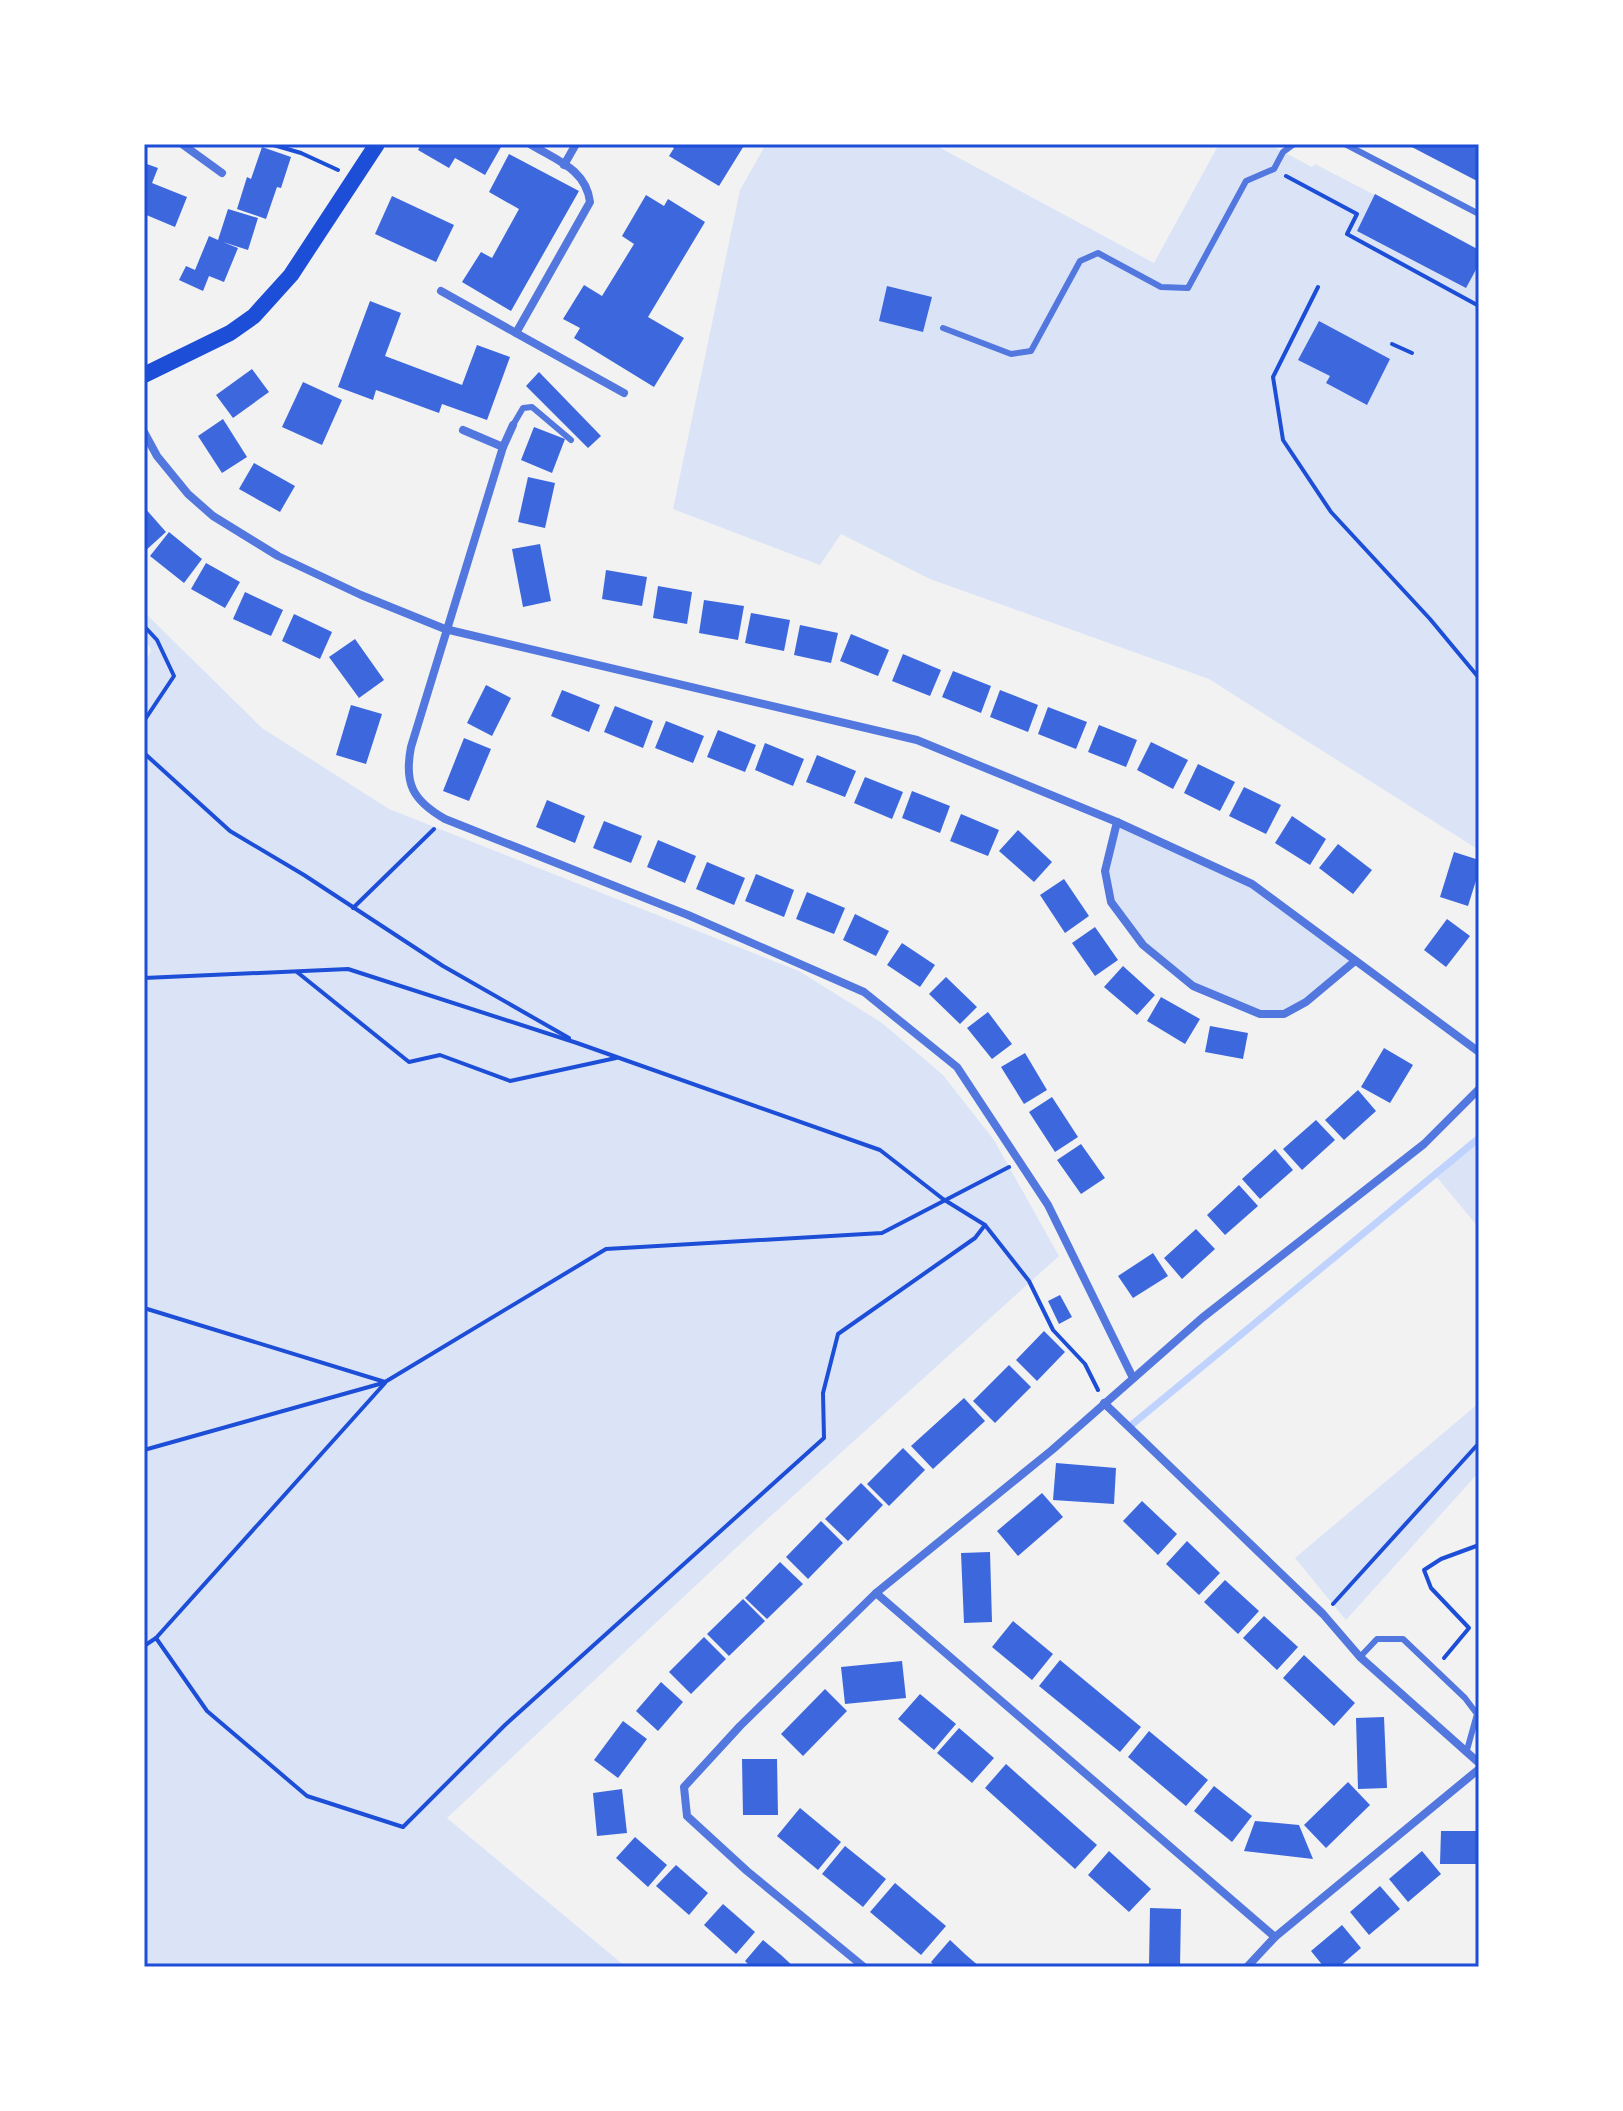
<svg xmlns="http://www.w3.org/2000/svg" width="1623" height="2111" viewBox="0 0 1623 2111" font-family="Arial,sans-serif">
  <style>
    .green { fill: #dbe4f7 }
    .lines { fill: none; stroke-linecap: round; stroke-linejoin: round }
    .stream { stroke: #bfd3fe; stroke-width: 7 }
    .building { fill: #3d67dc }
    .path { stroke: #1d4ed8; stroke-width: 4 }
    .service { stroke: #5277de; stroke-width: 6 }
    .minor { stroke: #5277de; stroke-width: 8 }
    .secondary { stroke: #1d4ed8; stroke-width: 16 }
    .neatline { fill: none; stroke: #1d4ed8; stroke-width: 3 }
  </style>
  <rect width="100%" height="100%" fill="#f2f2f2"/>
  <g class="green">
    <polygon points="766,144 933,144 1154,263 1219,144 1268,144 1312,167 1315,164 1479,249 1479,850 1209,679 930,579 841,534 820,565 673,509 740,190"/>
    <polygon points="144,612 262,728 389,809 799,971 882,1023 943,1075 994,1140 1059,1256 752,1533 447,1818 626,1967 144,1967 144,666 151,650 144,637"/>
    <polygon points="1117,822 1252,884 1355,961 1284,1014 1260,1014 1193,986 1143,945 1111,902 1105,871"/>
    <polygon points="1479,1138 1479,1228 1435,1175"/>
    <polygon points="1479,1403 1479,1472 1346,1620 1295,1558"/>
  </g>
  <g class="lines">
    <polyline class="stream" points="1129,1427 1479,1138"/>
  </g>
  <g class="building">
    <polygon points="421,144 495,144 501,147 485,175 455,158 449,168 418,150"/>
    <polygon points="668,144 745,144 719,186 669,156 674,148"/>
    <polygon points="1406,144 1479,144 1479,182"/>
    <polygon points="262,147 291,157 281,188 277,187 266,219 237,209 247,177 251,179"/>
    <polygon points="509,154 579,191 511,311 462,282 481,252 492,258 519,209 489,192"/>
    <polygon points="144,163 158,168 152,183 187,197 175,227 144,214"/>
    <polygon points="1375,194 1479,250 1479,264 1466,288 1357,231"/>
    <polygon points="646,195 664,206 668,199 705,222 648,317 684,338 654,387 574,338 580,328 563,319 584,285 602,296 634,244 622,236"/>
    <polygon points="392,196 454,225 436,262 375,234"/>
    <polygon points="228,209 258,218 248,250 223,242 238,248 224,282 209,276 203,291 179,280 186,266 195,270 209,236 218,240"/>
    <polygon points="887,286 932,297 923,332 879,321"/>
    <polygon points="370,301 401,313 385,356 462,385 477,345 510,357 487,420 442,404 439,413 376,390 373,400 338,387"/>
    <polygon points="1319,321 1390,359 1367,405 1326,383 1330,376 1298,360"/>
    <polygon points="252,369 269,392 233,418 216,395"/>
    <polygon points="539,372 601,436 588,448 526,386"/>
    <polygon points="303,382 342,400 322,445 282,427"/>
    <polygon points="223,419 247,457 222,473 198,436"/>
    <polygon points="534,427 565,439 552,473 521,460"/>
    <polygon points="254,463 295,486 280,512 239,489"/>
    <polygon points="528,477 555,483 545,528 518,522"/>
    <polygon points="144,507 166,532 144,552"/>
    <polygon points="169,532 202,559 184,583 150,556"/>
    <polygon points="540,544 551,601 523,607 512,549"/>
    <polygon points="206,563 240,582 225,608 191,589"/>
    <polygon points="606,570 647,577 642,606 602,599"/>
    <polygon points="658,586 692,592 687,624 653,618"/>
    <polygon points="245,592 283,610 271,636 233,619"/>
    <polygon points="704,600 744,606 738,640 699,633"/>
    <polygon points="751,613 790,620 784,651 745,643"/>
    <polygon points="294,614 332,632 320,659 282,641"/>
    <polygon points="800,625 838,633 831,663 794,655"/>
    <polygon points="851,634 889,650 878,676 840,661"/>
    <polygon points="355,639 384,680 359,698 329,657"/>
    <polygon points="903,654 941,670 930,696 892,681"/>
    <polygon points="953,671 991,686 981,713 942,697"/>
    <polygon points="486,685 511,698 492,736 467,723"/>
    <polygon points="562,690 600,705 589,732 551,716"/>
    <polygon points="1000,690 1038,705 1028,732 990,717"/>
    <polygon points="351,705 382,714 366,764 336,755"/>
    <polygon points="615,706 653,721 643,748 604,732"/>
    <polygon points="1048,707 1087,722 1076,749 1038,734"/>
    <polygon points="666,721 704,736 693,763 655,748"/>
    <polygon points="1099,725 1137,740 1126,767 1088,752"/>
    <polygon points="718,730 756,745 745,772 707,757"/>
    <polygon points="464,738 491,749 469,801 443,791"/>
    <polygon points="1151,742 1188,760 1173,789 1137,770"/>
    <polygon points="765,743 804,759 793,786 755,770"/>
    <polygon points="817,755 856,771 845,797 806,782"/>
    <polygon points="1198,764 1235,782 1220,811 1184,793"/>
    <polygon points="865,777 903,792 892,819 854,803"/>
    <polygon points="1244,787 1281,805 1266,834 1229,816"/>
    <polygon points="912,791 950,806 940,833 902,818"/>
    <polygon points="547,800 585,816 575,843 536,827"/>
    <polygon points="961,814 999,830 988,856 950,841"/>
    <polygon points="1292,816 1326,839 1310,865 1275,843"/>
    <polygon points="604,821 642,836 631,863 593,848"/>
    <polygon points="1018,830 1052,862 1034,882 999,851"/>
    <polygon points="658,840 696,856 685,883 647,867"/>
    <polygon points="1338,844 1372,870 1353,894 1319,868"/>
    <polygon points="1454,852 1479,860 1479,871 1468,906 1440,897"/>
    <polygon points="707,862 745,878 734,905 696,889"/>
    <polygon points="756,874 794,890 784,917 745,901"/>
    <polygon points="1064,879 1089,916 1065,933 1040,895"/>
    <polygon points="807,892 845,908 834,934 796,919"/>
    <polygon points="855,914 889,931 876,956 843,940"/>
    <polygon points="1447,919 1470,936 1446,967 1424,950"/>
    <polygon points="1095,927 1118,960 1095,976 1072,943"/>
    <polygon points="902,943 935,965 920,987 887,965"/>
    <polygon points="1123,966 1155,995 1137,1015 1104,987"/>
    <polygon points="946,977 977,1007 960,1024 929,994"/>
    <polygon points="1161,997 1200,1019 1185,1044 1147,1021"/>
    <polygon points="988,1012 1012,1044 992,1059 967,1028"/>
    <polygon points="1210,1026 1248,1033 1243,1059 1205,1052"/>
    <polygon points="1384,1048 1413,1065 1390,1103 1361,1087"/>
    <polygon points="1025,1053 1047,1090 1024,1104 1001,1067"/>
    <polygon points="1358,1090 1376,1111 1344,1140 1325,1120"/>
    <polygon points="1052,1097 1078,1137 1055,1152 1029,1112"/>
    <polygon points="1316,1120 1335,1140 1302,1170 1283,1149"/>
    <polygon points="1081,1144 1105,1178 1081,1194 1057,1160"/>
    <polygon points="1275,1149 1293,1170 1260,1199 1242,1179"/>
    <polygon points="1239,1185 1258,1206 1225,1235 1207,1215"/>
    <polygon points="1196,1229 1215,1249 1182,1279 1164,1258"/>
    <polygon points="1153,1253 1168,1276 1133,1298 1118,1276"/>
    <polygon points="1060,1295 1072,1317 1059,1324 1048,1301"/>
    <polygon points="1044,1331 1065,1352 1037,1381 1016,1360"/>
    <polygon points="1009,1365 1031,1387 995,1423 973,1401"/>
    <polygon points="964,1398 985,1421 933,1469 911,1446"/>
    <polygon points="903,1448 925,1470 889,1506 867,1484"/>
    <polygon points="1056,1463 1116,1468 1114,1504 1053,1500"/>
    <polygon points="861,1483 883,1505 848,1541 825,1519"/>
    <polygon points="1042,1493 1063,1517 1018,1556 997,1531"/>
    <polygon points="1142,1501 1177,1534 1158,1555 1123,1521"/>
    <polygon points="821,1521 843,1543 808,1579 786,1557"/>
    <polygon points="1187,1541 1220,1573 1199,1595 1166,1564"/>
    <polygon points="990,1552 992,1622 964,1623 961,1553"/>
    <polygon points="780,1562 803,1584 767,1619 745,1598"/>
    <polygon points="1225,1580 1259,1611 1238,1634 1204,1602"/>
    <polygon points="743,1599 765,1621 729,1656 707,1634"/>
    <polygon points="1264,1616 1298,1647 1277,1670 1243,1638"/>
    <polygon points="1013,1621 1053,1654 1032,1680 992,1647"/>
    <polygon points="704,1637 726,1659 691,1694 669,1672"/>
    <polygon points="1304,1655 1355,1703 1334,1726 1283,1678"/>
    <polygon points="1060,1660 1141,1727 1120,1752 1039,1686"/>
    <polygon points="902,1661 906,1698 845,1704 841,1667"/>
    <polygon points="661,1682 683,1702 658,1731 636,1711"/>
    <polygon points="825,1689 847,1711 803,1756 781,1734"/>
    <polygon points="920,1694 956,1724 934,1750 898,1719"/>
    <polygon points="1384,1717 1387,1788 1358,1789 1356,1718"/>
    <polygon points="623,1721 647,1739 618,1778 594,1760"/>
    <polygon points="959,1728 994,1758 972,1783 937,1753"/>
    <polygon points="1149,1731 1208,1780 1186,1806 1128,1757"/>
    <polygon points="742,1759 777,1759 778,1815 743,1815"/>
    <polygon points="1006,1764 1097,1845 1075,1869 985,1788"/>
    <polygon points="1348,1782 1370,1805 1326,1848 1304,1825"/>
    <polygon points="1214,1786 1252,1816 1232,1842 1194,1811"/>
    <polygon points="622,1789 627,1833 597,1836 593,1793"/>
    <polygon points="800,1808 841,1842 818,1870 777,1836"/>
    <polygon points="1255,1821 1299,1825 1313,1859 1244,1851"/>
    <polygon points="1441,1831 1479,1831 1479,1864 1440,1864"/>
    <polygon points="635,1837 667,1865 648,1887 616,1858"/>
    <polygon points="845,1846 886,1879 863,1907 822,1874"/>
    <polygon points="1109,1851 1151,1889 1129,1912 1088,1875"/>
    <polygon points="1422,1851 1441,1874 1408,1902 1389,1879"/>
    <polygon points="676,1865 708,1893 689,1915 656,1886"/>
    <polygon points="895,1883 946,1926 921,1955 870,1912"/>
    <polygon points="1380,1886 1400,1909 1369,1935 1350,1912"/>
    <polygon points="723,1904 755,1932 736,1954 704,1925"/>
    <polygon points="1150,1908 1181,1909 1180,1967 1149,1967"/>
    <polygon points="1342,1925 1361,1948 1339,1967 1324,1967 1311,1951"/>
    <polygon points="763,1940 781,1955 794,1967 751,1967 745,1961"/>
    <polygon points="950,1940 966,1955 980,1967 936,1967 931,1962"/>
  </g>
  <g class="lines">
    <g class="path">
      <polyline points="270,144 301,153 338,170"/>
      <polyline points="1286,176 1357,214 1347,234 1479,306"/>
      <polyline points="1318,287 1273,377 1283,440 1331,512 1430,619 1479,678"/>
      <polyline points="1392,344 1412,353"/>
      <polyline points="144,626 157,640 174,676 144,721"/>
      <polyline points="144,753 230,831 304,875 443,966 569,1038"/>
      <polyline points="353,908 434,829"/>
      <polyline points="297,972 409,1062 440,1055 510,1081 616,1058"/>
      <polyline points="144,978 348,969 577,1043 880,1150 943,1199 985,1225 1029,1281 1053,1330 1085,1364 1098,1390"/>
      <polyline points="144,1308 385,1382 606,1249 882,1233 1009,1167"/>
      <polyline points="144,1450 383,1383"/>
      <polyline points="1333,1604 1479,1443"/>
      <polyline points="156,1638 207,1711 307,1796 403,1827 505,1725 824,1438 823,1393 838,1334 975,1238 985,1225"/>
      <polyline points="144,1646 156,1638 385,1383"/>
      <polyline points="1444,1658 1469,1628 1431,1588 1424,1570 1441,1559 1479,1545"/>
    </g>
    <g class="service">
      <polyline points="1345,144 1479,214"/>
      <polyline points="943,328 1011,354 1031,351 1080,261 1098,253 1161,287 1188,288 1246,181 1274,169 1283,152 1294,144"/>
      <polyline points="513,425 523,408 532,407 571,440"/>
      <polyline points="1360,1657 1377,1639 1403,1639 1465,1698 1477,1714 1467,1750"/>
    </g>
    <g class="minor">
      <polyline points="182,144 222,173"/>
      <polyline points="564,165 576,144"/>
      <path d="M441 291 516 333 590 202C586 169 556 160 530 144"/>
      <polyline points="516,333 624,393"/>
      <path d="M513 425 503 447 411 747C404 783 412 800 445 819L688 915 864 992 957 1067 1048 1205 1133 1378"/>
      <polyline points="463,430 503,447"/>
      <polyline points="144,432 157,456 188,494 213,516 278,556 361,595 445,629 917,740 1117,822 1252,884 1479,1052"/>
      <polyline points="1117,822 1105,871 1111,902 1143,945 1193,986 1260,1014 1284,1014 1306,1002 1355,961"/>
      <polyline points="1104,1403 1323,1614 1360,1657 1479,1763"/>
      <polyline points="876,1593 1275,1937"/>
      <polyline points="864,1967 747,1871 687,1816 684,1787 740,1726 876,1593 1052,1450 1202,1318 1424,1144 1479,1089"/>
      <polyline points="1247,1967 1275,1937 1479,1769"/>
    </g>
    <polyline class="secondary" points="144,375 230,333 254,316 291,275 377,144"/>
  </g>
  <rect width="1623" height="2111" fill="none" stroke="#ffffff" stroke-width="292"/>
  <rect x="146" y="146" width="1331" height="1819" class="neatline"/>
</svg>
